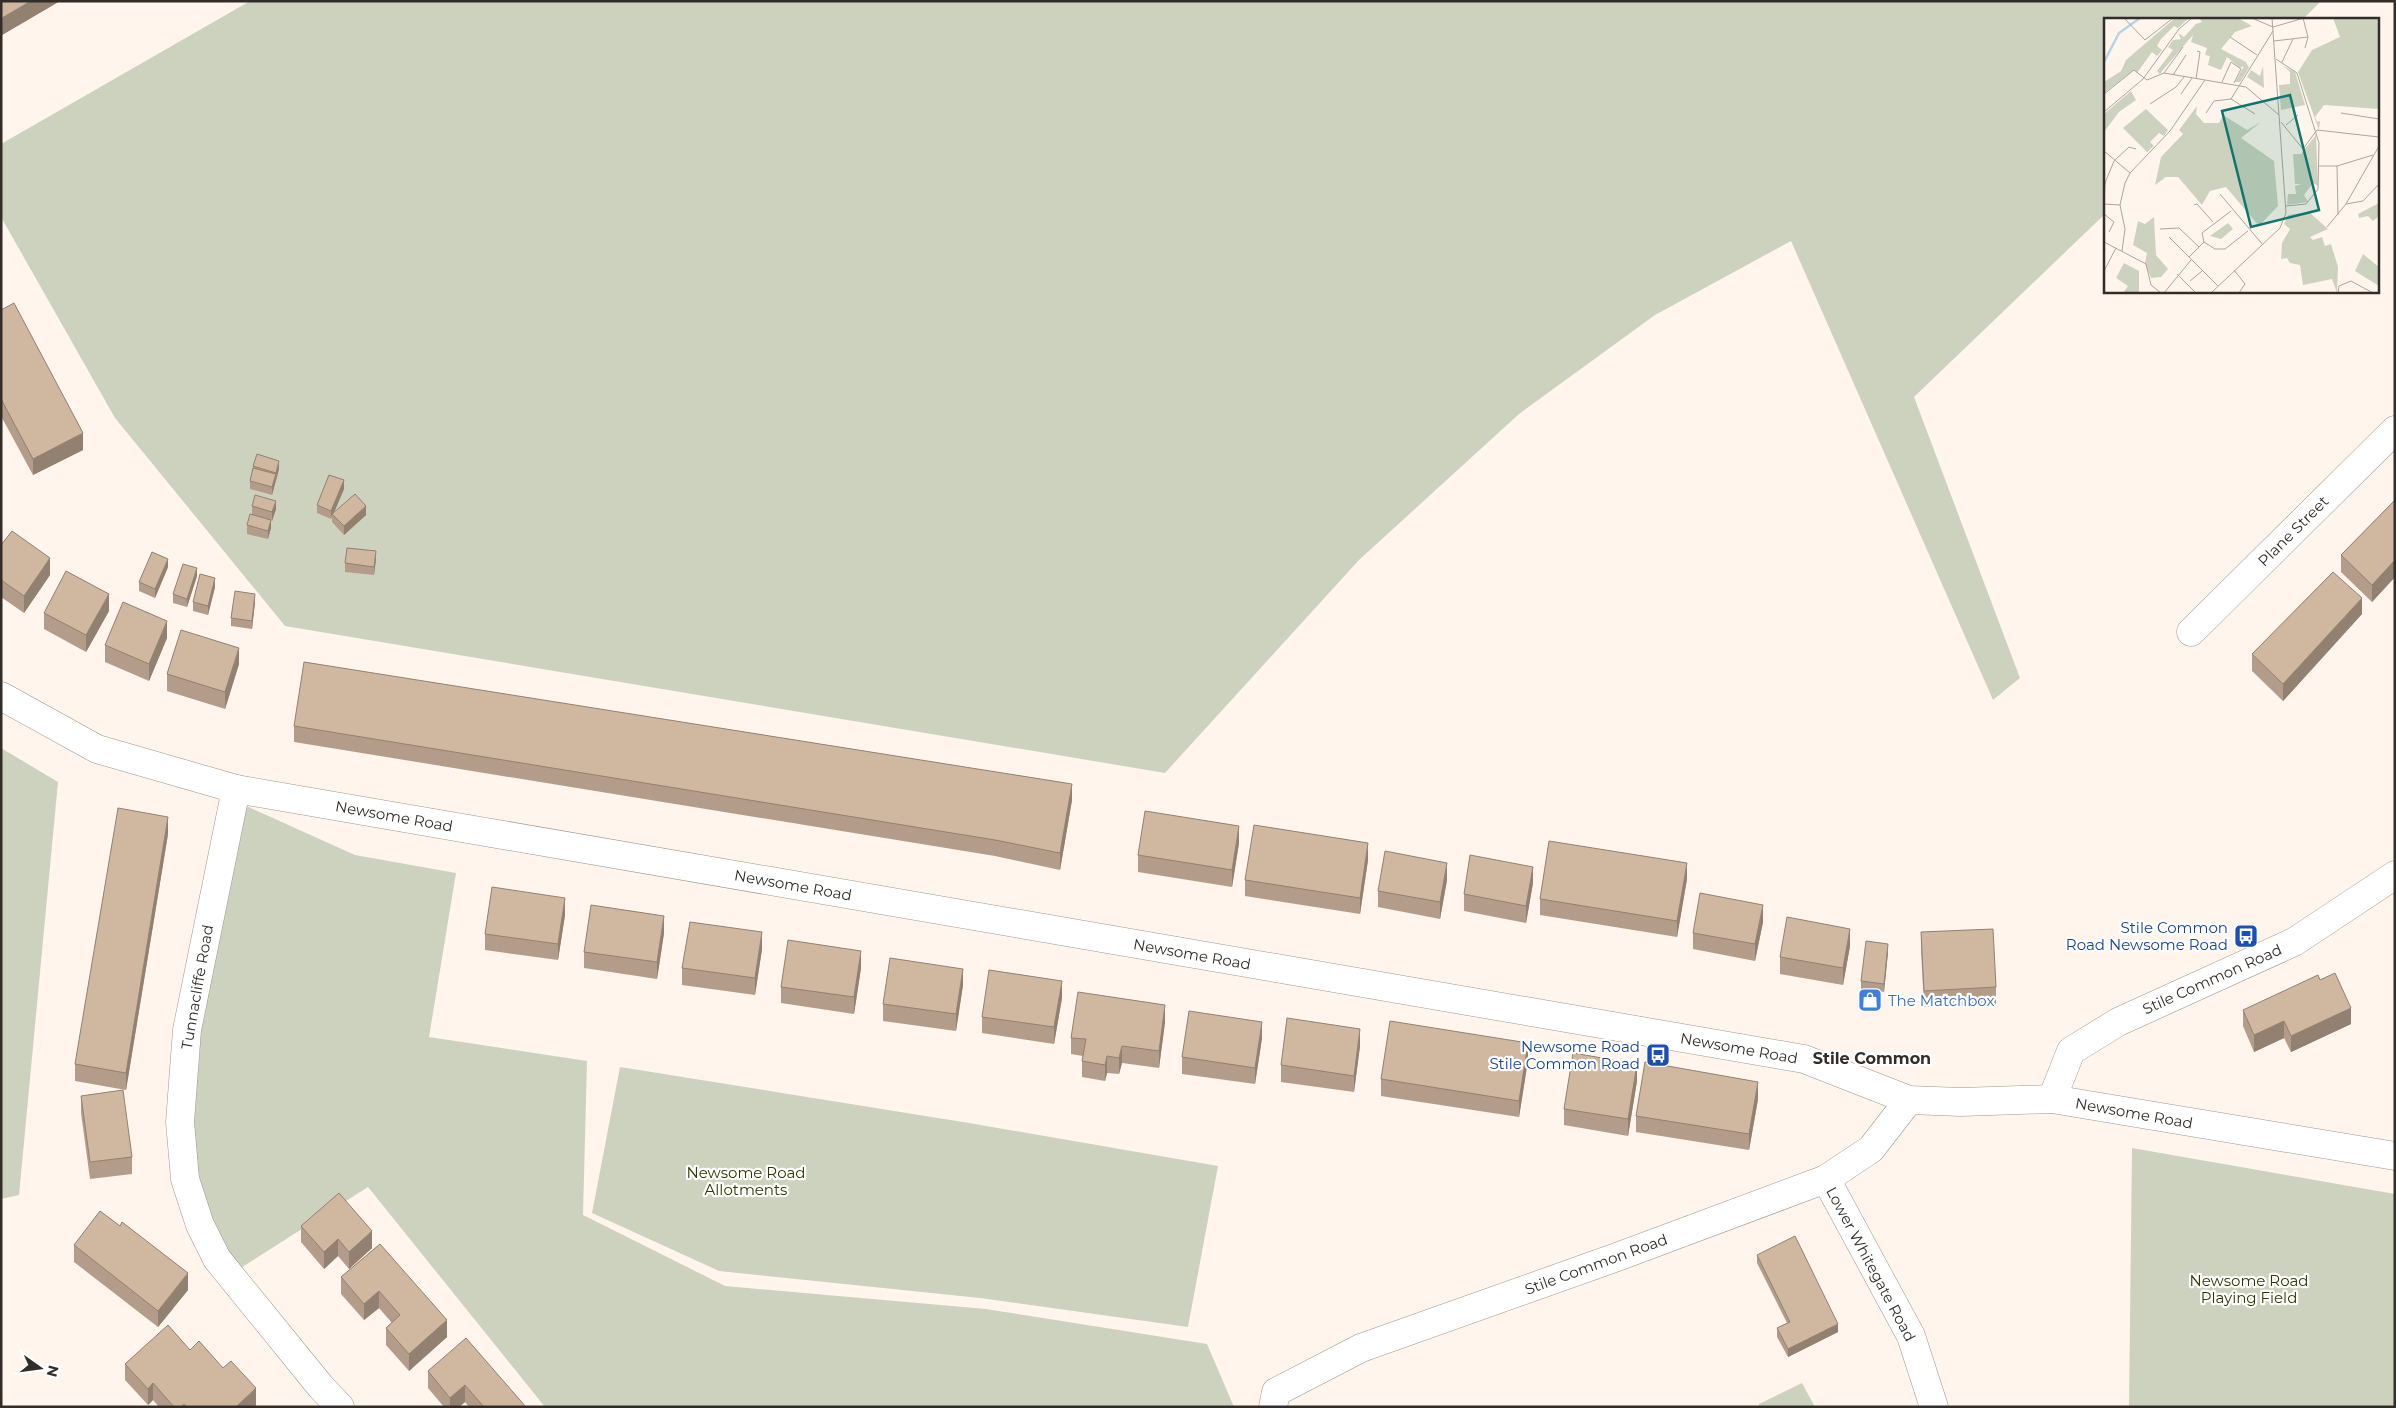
<svg xmlns="http://www.w3.org/2000/svg" width="2396" height="1408" viewBox="0 0 2396 1408" font-family="Montserrat,sans-serif">
  <style>
    .green { fill: #cdd2bf }
    .lines { fill: none; stroke-linecap: round; stroke-linejoin: round }
    .minor-casing { stroke: #a1968b; stroke-width: 29 }
    .minor { stroke: #fff; stroke-width: 28 }
    .wall { fill: #b39d8a }
    .shaded-wall { fill: #928070 }
    .building { fill: #d0b7a0; stroke: #928070 }
    .labels { text-anchor: middle; dominant-baseline: central; stroke-width: 4.5; stroke-linejoin: round; paint-order: stroke }
    .street-label { font-size: 15px; fill: #322d29; stroke: #fff }
    .transit-label { font-size: 15px; fill: #164399; stroke: #fff; text-anchor: end }
    .shop-label { font-size: 15px; fill: #366cbe; stroke: #fff; text-anchor: start }
    .park-label { font-size: 15px; fill: #303802; stroke: #fff }
    .neighbourhood-label { font-size: 16px; font-weight: bold; fill: #322d29; stroke: #fff }
    .inset-river { fill: none; stroke: #b3d5e6; stroke-width: 2.5 }
    .inset-road { fill: none; stroke: #ada59e; stroke-width: 1 }
    .view { fill: #0f766e; fill-opacity: 0.15; stroke: #0f766e; stroke-width: 2.5 }
    .inset-edge { fill: none; stroke: #322d29; stroke-width: 2.5 }
  </style>
  <rect width="100%" height="100%" fill="#fff5ec"/>
  <g class="green">
    <polygon points="250,1 2321,1 2303,19 2105,19 2105,214 1914,397 2020,678 1993,700 1791,241 1655,315 1519,414 1359,560 1165,773 285,626 115,418 1,217 1,144"/>
    <polygon points="1,748 58,782 19,1195 1,1199"/>
    <polygon points="244,805 355,855 456,873 429,1037 587,1061 583,1215 725,1286 986,1309 1207,1344 1234,1407 545,1407 368,1187 236,1271 196,1182 193,1120 199,1025"/>
    <polygon points="620,1067 969,1123 1218,1166 1188,1327 980,1298 719,1271 592,1213"/>
    <polygon points="2132,1148 2395,1194 2395,1407 2129,1407"/>
    <polygon points="1802,1383 1815,1407 1759,1407 1759,1404"/>
  </g>
  <g class="lines">
    <g class="minor-casing">
      <g id="minor">
        <polyline points="2191,632 2395,430"/>
        <polyline points="1,696 97,749 236,789 1804,1059 1909,1100 1961,1102 2052,1099 2395,1156"/>
        <polyline points="236,789 187,1030 180,1122 185,1179 200,1225 217,1259 321,1387 340,1407"/>
        <polyline points="2052,1099 2071,1051 2118,1022 2294,942 2395,875"/>
        <polyline points="1826,1179 1911,1336 1934,1407"/>
        <polyline points="1273,1407 1276,1392 1361,1348 1617,1257 1826,1179 1871,1149 1909,1100"/>
      </g>
    </g>
    <use href="#minor" class="minor"/>
  </g>
  <g class="wall">
    <polygon points="1,1 60,1 2,35 1,33"/>
    <polygon points="1,310 83,450 33,475 1,416"/>
    <polygon points="253,466 279,469 272,495 250,489 250,481"/>
    <polygon points="344,489 334,512 366,515 344,535 332,522 332,516 331,519 317,513 317,505"/>
    <polygon points="2395,500 2395,577 2372,602 2341,572 2341,555"/>
    <polygon points="252,506 276,509 272,521 271,520 271,528 268,539 247,534 247,525 252,514"/>
    <polygon points="1,545 50,575 24,613 1,597"/>
    <polygon points="376,559 374,575 345,572 345,563"/>
    <polygon points="168,567 155,598 139,591 139,582"/>
    <polygon points="197,576 187,607 173,603 173,594"/>
    <polygon points="215,587 208,615 193,611 193,602"/>
    <polygon points="255,602 252,629 231,626 231,618"/>
    <polygon points="109,611 86,652 44,629 44,613"/>
    <polygon points="2362,614 2283,701 2252,671 2252,654"/>
    <polygon points="167,638 149,681 105,662 105,645"/>
    <polygon points="239,664 225,709 167,691 167,674"/>
    <polygon points="294,726 1072,800 1060,870 995,856 294,742"/>
    <polygon points="168,834 126,1090 75,1081 75,1064"/>
    <polygon points="1239,843 1232,887 1138,872 1138,855"/>
    <polygon points="1368,860 1360,914 1245,896 1245,880"/>
    <polygon points="1687,879 1677,937 1540,915 1540,899"/>
    <polygon points="1447,880 1440,919 1378,907 1378,891"/>
    <polygon points="1533,883 1526,923 1464,911 1464,894"/>
    <polygon points="565,915 558,960 485,950 485,934"/>
    <polygon points="1763,922 1755,961 1693,949 1693,933"/>
    <polygon points="1921,932 1996,987 1996,1004 1924,1007 1921,949"/>
    <polygon points="664,933 657,979 584,968 584,952"/>
    <polygon points="1850,946 1843,985 1780,974 1780,957"/>
    <polygon points="762,949 755,995 682,985 682,968"/>
    <polygon points="1888,952 1884,992 1861,989 1861,981"/>
    <polygon points="861,968 854,1014 781,1003 781,987"/>
    <polygon points="2320,980 2351,1024 2291,1052 2284,1038 2254,1052 2243,1026 2243,1010"/>
    <polygon points="963,985 956,1031 883,1021 883,1004"/>
    <polygon points="1062,998 1054,1044 982,1033 982,1017"/>
    <polygon points="1165,1022 1159,1068 1122,1063 1119,1074 1107,1073 1105,1081 1082,1077 1082,1061 1083,1056 1071,1054 1071,1038"/>
    <polygon points="1262,1038 1255,1084 1182,1074 1182,1057"/>
    <polygon points="1360,1046 1354,1092 1281,1082 1281,1065"/>
    <polygon points="1528,1060 1519,1117 1381,1096 1381,1079"/>
    <polygon points="1637,1081 1628,1136 1564,1125 1564,1109"/>
    <polygon points="81,1096 132,1157 132,1174 90,1179 81,1113"/>
    <polygon points="1758,1099 1749,1150 1636,1132 1636,1116"/>
    <polygon points="301,1226 372,1248 349,1269 338,1256 324,1269 301,1242"/>
    <polygon points="380,1244 447,1337 409,1371 386,1345 386,1328 392,1323 379,1308 364,1320 341,1294 341,1277"/>
    <polygon points="74,1245 188,1290 158,1327 74,1262"/>
    <polygon points="1757,1255 1838,1332 1788,1357 1777,1337 1777,1328 1787,1323 1757,1263"/>
    <polygon points="190,1350 256,1405 254,1407 159,1407 153,1400 148,1405 125,1380 125,1364"/>
    <polygon points="428,1371 526,1407 469,1407 465,1402 459,1407 444,1407 428,1388"/>
  </g>
  <g class="shaded-wall">
    <polygon points="31,1 60,1 2,35 2,18"/>
    <polygon points="83,433 83,450 33,475 33,459"/>
    <polygon points="279,461 279,469 272,495 272,487"/>
    <polygon points="344,480 344,489 333,515 332,514 331,519 331,511"/>
    <polygon points="276,501 276,509 272,521 272,512"/>
    <polygon points="366,506 366,515 344,535 344,526"/>
    <polygon points="271,520 271,528 268,539 268,531"/>
    <polygon points="376,551 376,559 374,575 374,567"/>
    <polygon points="50,558 50,575 24,613 24,596"/>
    <polygon points="168,559 168,567 155,598 155,589"/>
    <polygon points="2395,560 2395,577 2372,602 2372,585"/>
    <polygon points="197,568 197,576 187,607 187,599"/>
    <polygon points="215,578 215,587 208,615 208,606"/>
    <polygon points="109,594 109,611 86,652 86,635"/>
    <polygon points="255,594 255,602 252,629 252,621"/>
    <polygon points="2362,598 2362,614 2283,701 2283,684"/>
    <polygon points="167,621 167,638 149,681 149,664"/>
    <polygon points="239,648 239,664 225,709 225,692"/>
    <polygon points="1072,784 1072,800 1060,870 1060,853"/>
    <polygon points="168,817 168,834 126,1090 126,1073"/>
    <polygon points="1239,826 1239,843 1232,887 1232,870"/>
    <polygon points="1368,843 1368,860 1360,914 1360,898"/>
    <polygon points="1447,863 1447,880 1440,919 1440,902"/>
    <polygon points="1687,863 1687,879 1677,937 1677,921"/>
    <polygon points="1533,867 1533,883 1526,923 1526,906"/>
    <polygon points="565,898 565,915 558,960 558,944"/>
    <polygon points="1763,905 1763,922 1755,961 1755,944"/>
    <polygon points="664,916 664,933 657,979 657,962"/>
    <polygon points="1850,929 1850,946 1843,985 1843,968"/>
    <polygon points="762,932 762,949 755,995 755,978"/>
    <polygon points="1888,944 1888,952 1884,992 1884,984"/>
    <polygon points="861,951 861,968 854,1014 854,997"/>
    <polygon points="963,969 963,985 956,1031 956,1014"/>
    <polygon points="1062,981 1062,998 1054,1044 1054,1027"/>
    <polygon points="1165,1005 1165,1022 1159,1068 1159,1051"/>
    <polygon points="2351,1008 2351,1024 2291,1052 2291,1036"/>
    <polygon points="2284,1021 2284,1038 2254,1052 2254,1035"/>
    <polygon points="1262,1022 1262,1038 1255,1084 1255,1068"/>
    <polygon points="1360,1029 1360,1046 1354,1092 1354,1076"/>
    <polygon points="1528,1043 1528,1060 1519,1117 1519,1101"/>
    <polygon points="1122,1046 1122,1063 1119,1074 1119,1058"/>
    <polygon points="1107,1056 1107,1073 1105,1081 1105,1065"/>
    <polygon points="1637,1064 1637,1081 1628,1136 1628,1119"/>
    <polygon points="1758,1082 1758,1099 1749,1150 1749,1134"/>
    <polygon points="372,1231 372,1248 349,1269 349,1252"/>
    <polygon points="338,1239 338,1256 324,1269 324,1252"/>
    <polygon points="188,1273 188,1290 158,1327 158,1311"/>
    <polygon points="379,1291 379,1308 364,1320 364,1304"/>
    <polygon points="447,1320 447,1337 409,1371 409,1354"/>
    <polygon points="1838,1324 1838,1332 1788,1357 1788,1349"/>
    <polygon points="153,1383 153,1400 148,1405 148,1389"/>
    <polygon points="465,1385 465,1402 459,1407 450,1407 450,1398"/>
    <polygon points="256,1388 256,1405 254,1407 236,1407"/>
  </g>
  <g class="building">
    <polygon points="1,1 31,1 2,18 1,17"/>
    <polygon points="14,303 83,433 33,459 1,399 1,310"/>
    <polygon points="257,454 279,461 276,473 253,466"/>
    <polygon points="253,468 276,474 272,487 250,481"/>
    <polygon points="329,475 344,480 331,511 317,505"/>
    <polygon points="355,494 366,506 344,526 332,514"/>
    <polygon points="255,495 276,501 272,512 252,506"/>
    <polygon points="2395,500 2395,560 2372,585 2341,555"/>
    <polygon points="250,514 271,520 268,531 247,525"/>
    <polygon points="12,531 50,558 24,596 1,580 1,545"/>
    <polygon points="347,548 376,551 374,567 345,563"/>
    <polygon points="152,552 168,559 155,589 139,582"/>
    <polygon points="183,564 197,568 187,599 173,594"/>
    <polygon points="66,571 109,594 86,635 44,613"/>
    <polygon points="2333,572 2362,598 2283,684 2252,654"/>
    <polygon points="200,574 215,578 208,606 193,602"/>
    <polygon points="235,591 255,594 252,621 231,618"/>
    <polygon points="123,602 167,621 149,664 105,645"/>
    <polygon points="181,630 239,648 225,692 167,674"/>
    <polygon points="304,662 1072,784 1060,853 995,840 294,726"/>
    <polygon points="118,808 168,817 126,1073 75,1064"/>
    <polygon points="1145,811 1239,826 1232,870 1138,855"/>
    <polygon points="1254,825 1368,843 1360,898 1245,880"/>
    <polygon points="1549,841 1687,863 1677,921 1540,899"/>
    <polygon points="1385,851 1447,863 1440,902 1378,891"/>
    <polygon points="1470,855 1533,867 1526,906 1464,894"/>
    <polygon points="492,887 565,898 558,944 485,934"/>
    <polygon points="1700,893 1763,905 1755,944 1693,933"/>
    <polygon points="591,905 664,916 657,962 584,952"/>
    <polygon points="1787,917 1850,929 1843,968 1780,957"/>
    <polygon points="690,922 762,932 755,978 682,968"/>
    <polygon points="1993,929 1996,987 1924,991 1921,932"/>
    <polygon points="788,940 861,951 854,997 781,987"/>
    <polygon points="1866,941 1888,944 1884,984 1861,981"/>
    <polygon points="890,958 963,969 956,1014 883,1004"/>
    <polygon points="989,970 1062,981 1054,1027 982,1017"/>
    <polygon points="2335,973 2351,1008 2291,1036 2284,1021 2254,1035 2243,1010 2318,975 2320,980"/>
    <polygon points="1078,992 1165,1005 1159,1051 1122,1046 1119,1058 1107,1056 1105,1065 1082,1061 1086,1039 1071,1038"/>
    <polygon points="1189,1011 1262,1022 1255,1068 1182,1057"/>
    <polygon points="1287,1018 1360,1029 1354,1076 1281,1065"/>
    <polygon points="1390,1021 1528,1043 1519,1101 1381,1079"/>
    <polygon points="1573,1053 1637,1064 1628,1119 1564,1109"/>
    <polygon points="1645,1062 1758,1082 1749,1134 1636,1116"/>
    <polygon points="123,1090 132,1157 90,1162 81,1096"/>
    <polygon points="339,1193 372,1231 349,1252 338,1239 324,1252 301,1226"/>
    <polygon points="100,1211 120,1226 122,1222 188,1273 158,1311 74,1245"/>
    <polygon points="1795,1236 1838,1324 1788,1349 1777,1328 1790,1322 1757,1255"/>
    <polygon points="380,1244 447,1320 409,1354 386,1328 400,1315 379,1291 364,1304 341,1277"/>
    <polygon points="168,1325 190,1350 199,1341 223,1368 231,1361 256,1388 236,1407 187,1407 184,1404 181,1407 174,1407 153,1383 148,1389 125,1364"/>
    <polygon points="466,1338 526,1407 484,1407 465,1385 450,1398 428,1371"/>
  </g>
  <defs>
    <g id="bus-square" transform="scale(1.25)"><rect x="-9" y="-9" width="18" height="18" rx="4" fill="#1a4fb4" stroke="#fff"/><path d="M-5-6H5V4H4V6H2V4H-2V6H-4V4H-5ZM-3.5-4V0h7V-4ZM-3.5 1.2v1.5H-2V1.2ZM2 1.2v1.5H3.5V1.2Z" fill="#fff"/></g>
    <g id="shop-square" transform="scale(1.25)"><rect x="-9" y="-9" width="18" height="18" rx="4" fill="#3f7fe0" stroke="#fff"/><path d="M-5-2.5h2.3a2.7 3.5 0 0 1 5.4 0H5L5.5 6h-11ZM-1.5-2.5h3a1.5 2.3 0 0 0-3 0Z" fill="#fff"/></g>
  </defs>
  <g fill-rule="evenodd">
    <use href="#bus-square" x="2246" y="936"/>
    <use href="#shop-square" x="1870" y="1000"/>
    <use href="#bus-square" x="1658" y="1055"/>
  </g>
  <g class="labels">
    <g class="street-label">
      <text transform="translate(2293 531) rotate(-45)">Plane Street</text>
      <text transform="translate(394 816) rotate(10)">Newsome Road</text>
      <text transform="translate(793 885) rotate(10)">Newsome Road</text>
      <text transform="translate(1192 954) rotate(10)">Newsome Road</text>
      <text transform="translate(2212 979) rotate(-24)">Stile Common Road</text>
      <text transform="translate(197 987) rotate(-80)">Tunnacliffe Road</text>
      <text transform="translate(1739 1048) rotate(10)">Newsome Road</text>
      <text transform="translate(2134 1113) rotate(10)">Newsome Road</text>
      <text transform="translate(1596 1264) rotate(-20)">Stile Common Road</text>
      <text transform="translate(1871 1264) rotate(62)">Lower Whitegate Road</text>
    </g>
    <g class="transit-label">
      <text x="2228" y="927">Stile Common<tspan x="2228" dy="17">Road Newsome Road</tspan></text>
      <text x="1640" y="1046">Newsome Road<tspan x="1640" dy="17">Stile Common Road</tspan></text>
    </g>
    <g class="shop-label">
      <text x="1888" y="1000">The Matchbox</text>
    </g>
    <g class="park-label">
      <text x="746" y="1172">Newsome Road<tspan x="746" dy="17">Allotments</tspan></text>
      <text x="2249" y="1280">Newsome Road<tspan x="2249" dy="17">Playing Field</tspan></text>
    </g>
    <g class="neighbourhood-label">
      <text x="1872" y="1058">Stile Common</text>
    </g>
  </g>
  <g transform="translate(2104 18)">
    <rect width="275" height="275" fill="#fff5ec"/>
    <path d="M71 0H85L74 10 70 8 57 21 53 28 58 32 53 38 48 34 33 55 30 52 0 75V64L17 53 22 42ZM95 0H134L148 8 131 14 117 31 142 44 145 50 136 64H131L140 48 136 50 123 39 117 52 104 47 106 38 101 37 103 30 87 24 89 17 59 52 56 56 53 53 69 32 64 29 69 22 77 21 74 15 80 19 92 6 98 4ZM229 0H275V91L220 87 211 99 213 104 216 103 215 112 194 54 208 32 236 19ZM159 48 160 70 143 59 147 52 156 58ZM179 48 191 54 201 87 177 92 175 67 186 66V54ZM27 73 32 82 15 94 0 114V96ZM93 88 92 96 100 105H115L119 97 143 112 157 104 137 120 170 143 174 188 155 208 122 169 106 173 98 187 74 159H62L51 167 57 139 79 116 75 112ZM42 91 64 112 60 118 55 115 46 124 50 128 43 134 19 110ZM212 117 214 168 209 165 200 177 204 184 183 187 184 176H192L191 168 197 166H191L189 136H197ZM275 185V198L269 203 264 198 255 200 254 196ZM205 194 224 211 206 219 209 222 218 219 221 228 227 226 234 249 233 275 228 261 199 267 196 247 186 245 183 240 177 241 178 225 186 211 180 206 184 197ZM50 199 52 237 64 251 57 259 47 260 41 245 43 235 29 227 34 203 41 206ZM124 205 129 211 117 221 106 218ZM259 236 275 249V268L251 253ZM20 245 35 253V275H19L24 268 12 260Z" fill="#cdd2bf"/>
    <path class="inset-river" d="M0 44 15 15 36 0"/>
    <path class="inset-road" d="M20 0 41 22 69 0M199 0 204 19 201 30M150 1 169 9 200 0M126 19 153 37M170 23 204 19M172 41 193 55 215 125 214 171 202 186 182 188M178 44 189 21M60 55 79 29M69 57 82 37M92 61 96 34 93 33M118 64 127 44 137 51 130 65M0 76 30 52 43 62 60 55 142 69 175 97M77 76 88 60M46 86 72 69 80 59M0 94 39 61 75 11 88 0M102 95 110 83 127 81M237 95 275 101M151 96 127 81 169 13M177 104 199 131 213 112M182 107 194 97M213 112 275 119M0 133 26 155M215 148H233L269 137M233 148 234 197M116 176 159 227M0 184 1 165 10 143 25 129 32 131M0 186 16 187M242 186 259 183 275 166M90 187 93 186 109 204M0 196 10 204 5 214M223 209 242 186 275 128M56 211 75 210 95 229M65 219 114 268M0 224 42 246 47 267 57 275M100 224 111 231H121L144 213M18 233 21 211 16 187 21 165 26 155 66 113 101 62M85 239 100 224 98 215 127 193M130 252 141 266 135 275M0 253 12 230M73 256 92 275M86 263 98 253M60 275 87 242M107 275 176 210 182 195 168 0M234 275 235 268 247 263 269 275"/>
    <path class="view" d="M186 77 215 192 147 209 118 93Z"/>
    <rect width="275" height="275" class="inset-edge"/>
  </g>
  <rect width="2396" height="1408" fill="none" stroke="#322d29" stroke-width="5"/>
  <g transform="translate(40 1368) rotate(104)" stroke="#ffffff" stroke-width="4" paint-order="stroke">
  <path d="M0-4L9 19L0 12L-9 19Z" fill="#322d29"/>
  <text y="-8" font-size="14" font-weight="bold" text-anchor="middle" fill="#322d29">N</text>
  </g>
</svg>
